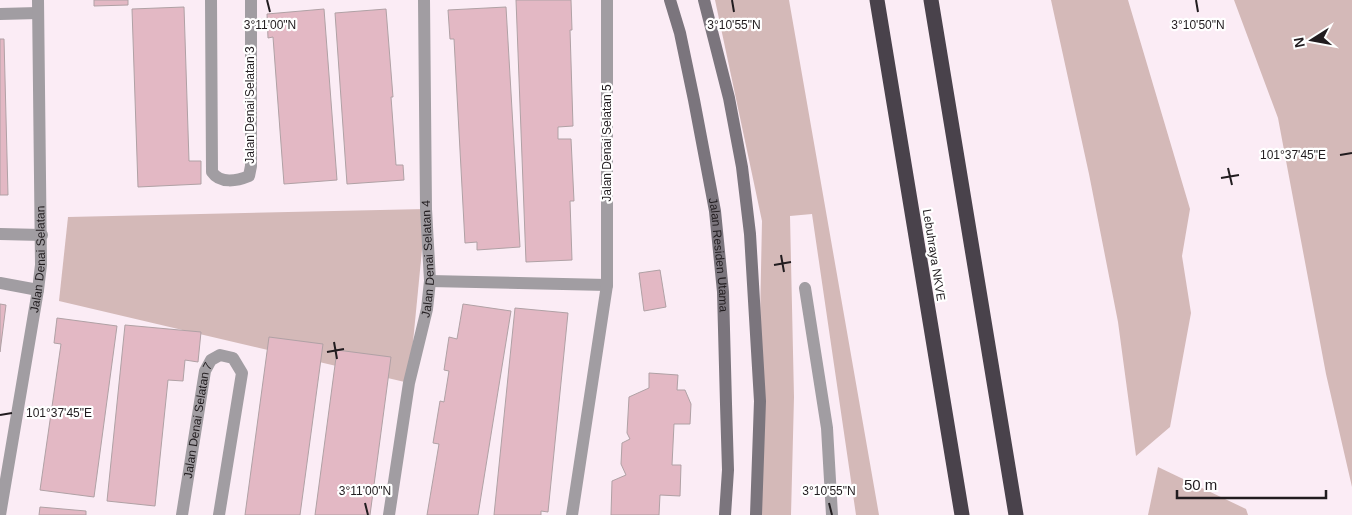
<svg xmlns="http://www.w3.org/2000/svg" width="1352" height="515" viewBox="0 0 1352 515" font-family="Helvetica,sans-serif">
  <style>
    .green { fill: #d4b9b8 }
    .building { fill: #e3b8c4; stroke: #b0a1a5 }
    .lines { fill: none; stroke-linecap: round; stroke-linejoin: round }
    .lane { stroke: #a19da2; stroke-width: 12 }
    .street { stroke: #a19da2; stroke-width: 12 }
    .secondary { stroke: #7b757d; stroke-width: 12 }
    .highway { stroke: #49424b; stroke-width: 15 }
    .ticks { fill: none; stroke: #211c1f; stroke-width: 2 }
    .labels { text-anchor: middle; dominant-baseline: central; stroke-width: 4.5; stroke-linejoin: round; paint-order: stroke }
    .street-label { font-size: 12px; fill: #211c1f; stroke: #fff }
    .ticks-label { font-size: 12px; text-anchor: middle; fill: #211c1f; stroke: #fff; stroke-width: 4.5; stroke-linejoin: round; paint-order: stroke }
  </style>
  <rect width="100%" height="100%" fill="#fbecf5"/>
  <g class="green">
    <polygon points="715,0 789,0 879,515 856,515 812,214 790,216 794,397 791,515 756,515 762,221"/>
    <polygon points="1051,0 1128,0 1190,209 1182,256 1191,313 1170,427 1136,456 1118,322 1089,174"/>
    <polygon points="1234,0 1352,0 1352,487 1326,374 1278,118"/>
    <polygon points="426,209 409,383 59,301 68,217"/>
    <polygon points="1158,467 1246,509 1248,515 1148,515"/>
  </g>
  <g class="building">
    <polygon points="94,0 128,0 128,5 94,6"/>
    <polygon points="516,0 571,0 572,30 570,30 573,126 558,127 558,139 571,139 574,201 570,201 572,260 526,262"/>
    <polygon points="184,7 189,161 201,161 201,184 138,187 132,9"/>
    <polygon points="506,7 520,247 477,250 477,242 465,243 454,39 450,39 448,10"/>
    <polygon points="324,9 337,180 284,184 273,37 268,38 267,14"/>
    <polygon points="386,9 393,97 391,97 396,165 403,165 404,180 347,184 335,13"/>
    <polygon points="0,39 4,39 8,195 0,195"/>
    <polygon points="660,270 666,307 644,311 639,273"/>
    <polygon points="0,304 6,305 0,352"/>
    <polygon points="463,304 511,311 478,515 427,515 439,444 433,443 440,401 444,402 449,371 444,370 449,337 457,339"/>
    <polygon points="515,308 568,313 548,512 541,511 541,515 494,515"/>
    <polygon points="57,318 117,326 94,497 40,490 61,344 54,343"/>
    <polygon points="125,325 201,332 198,362 185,360 183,381 168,380 155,506 107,501"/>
    <polygon points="269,337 323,344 300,515 245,515"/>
    <polygon points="337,350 391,357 370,515 315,515"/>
    <polygon points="649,373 678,375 677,390 685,390 691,404 690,424 674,424 672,465 681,465 680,496 660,495 659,515 611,515 612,481 626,475 621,464 622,443 630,439 627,433 629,397 649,388"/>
    <polygon points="40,507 86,511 86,515 39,515"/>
  </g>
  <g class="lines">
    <g class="lane">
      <polyline points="0,14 38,13"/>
      <polyline points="805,288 827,428 832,515"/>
    </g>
    <g class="street">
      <path d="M211 0 212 172C220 184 237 181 249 176L251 166V0"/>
      <polyline points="0,234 42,235"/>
      <polyline points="430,281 607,285"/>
      <polyline points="0,283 38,290"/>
      <path id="s1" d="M0 515 38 290 41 265 38 0"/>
      <path id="s2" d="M182 515 205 371 211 360 220 355 233 358 242 373 219 515"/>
      <path id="s3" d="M389 515 409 383 427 309 430 281 426 209 424 0"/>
      <polyline points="572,515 607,285 607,0"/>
    </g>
    <g class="secondary">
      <path id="s4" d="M670 0 680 33 694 100 715 211 723 292 726 404 728 470 725 515"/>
      <polyline points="704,0 729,98 742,167 750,234 760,401 756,515"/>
    </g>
    <g class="highway">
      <polyline points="877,0 962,515"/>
      <polyline points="931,0 1016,515"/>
    </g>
  </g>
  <path class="ticks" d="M267 0 270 12M732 0 734 12M1196 0 1198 12M1340 155 1352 153M1228 168 1232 185M1221 178 1239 175M781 255 784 272M774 265 791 262M334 342 337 359M327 352 344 349M0 415 12 413M365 503 368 515M829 503 832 515"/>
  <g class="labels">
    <g class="street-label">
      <text transform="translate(250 105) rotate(-90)">Jalan Denai Selatan 3</text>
      <text transform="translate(607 143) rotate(-90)">Jalan Denai Selatan 5</text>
      <text stroke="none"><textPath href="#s4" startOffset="260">Jalan Residen Utama</textPath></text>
      <text transform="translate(934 255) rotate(81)">Lebuhraya NKVE</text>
      <text stroke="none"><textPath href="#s1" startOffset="259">Jalan Denai Selatan</textPath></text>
      <text stroke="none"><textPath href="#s3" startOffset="260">Jalan Denai Selatan 4</textPath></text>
      <text stroke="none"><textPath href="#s2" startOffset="96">Jalan Denai Selatan 7</textPath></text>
    </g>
  </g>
  <g class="ticks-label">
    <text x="270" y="29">3°11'00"N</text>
    <text x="734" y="29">3°10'55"N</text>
    <text x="1198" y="29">3°10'50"N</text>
    <text x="1293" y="159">101°37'45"E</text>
    <text x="59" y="417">101°37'45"E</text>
    <text x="365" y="495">3°11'00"N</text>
    <text x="829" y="495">3°10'55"N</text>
  </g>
  <g transform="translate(1312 40) rotate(259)" stroke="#ffffff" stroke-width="4" paint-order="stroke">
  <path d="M0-4L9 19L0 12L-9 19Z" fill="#211c1f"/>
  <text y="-8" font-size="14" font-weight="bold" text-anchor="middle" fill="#211c1f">N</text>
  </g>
  <path d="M1177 490v8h149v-8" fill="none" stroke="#211c1f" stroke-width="2.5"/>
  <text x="1184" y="490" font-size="15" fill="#211c1f" stroke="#ffffff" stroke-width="4" paint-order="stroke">50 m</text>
</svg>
